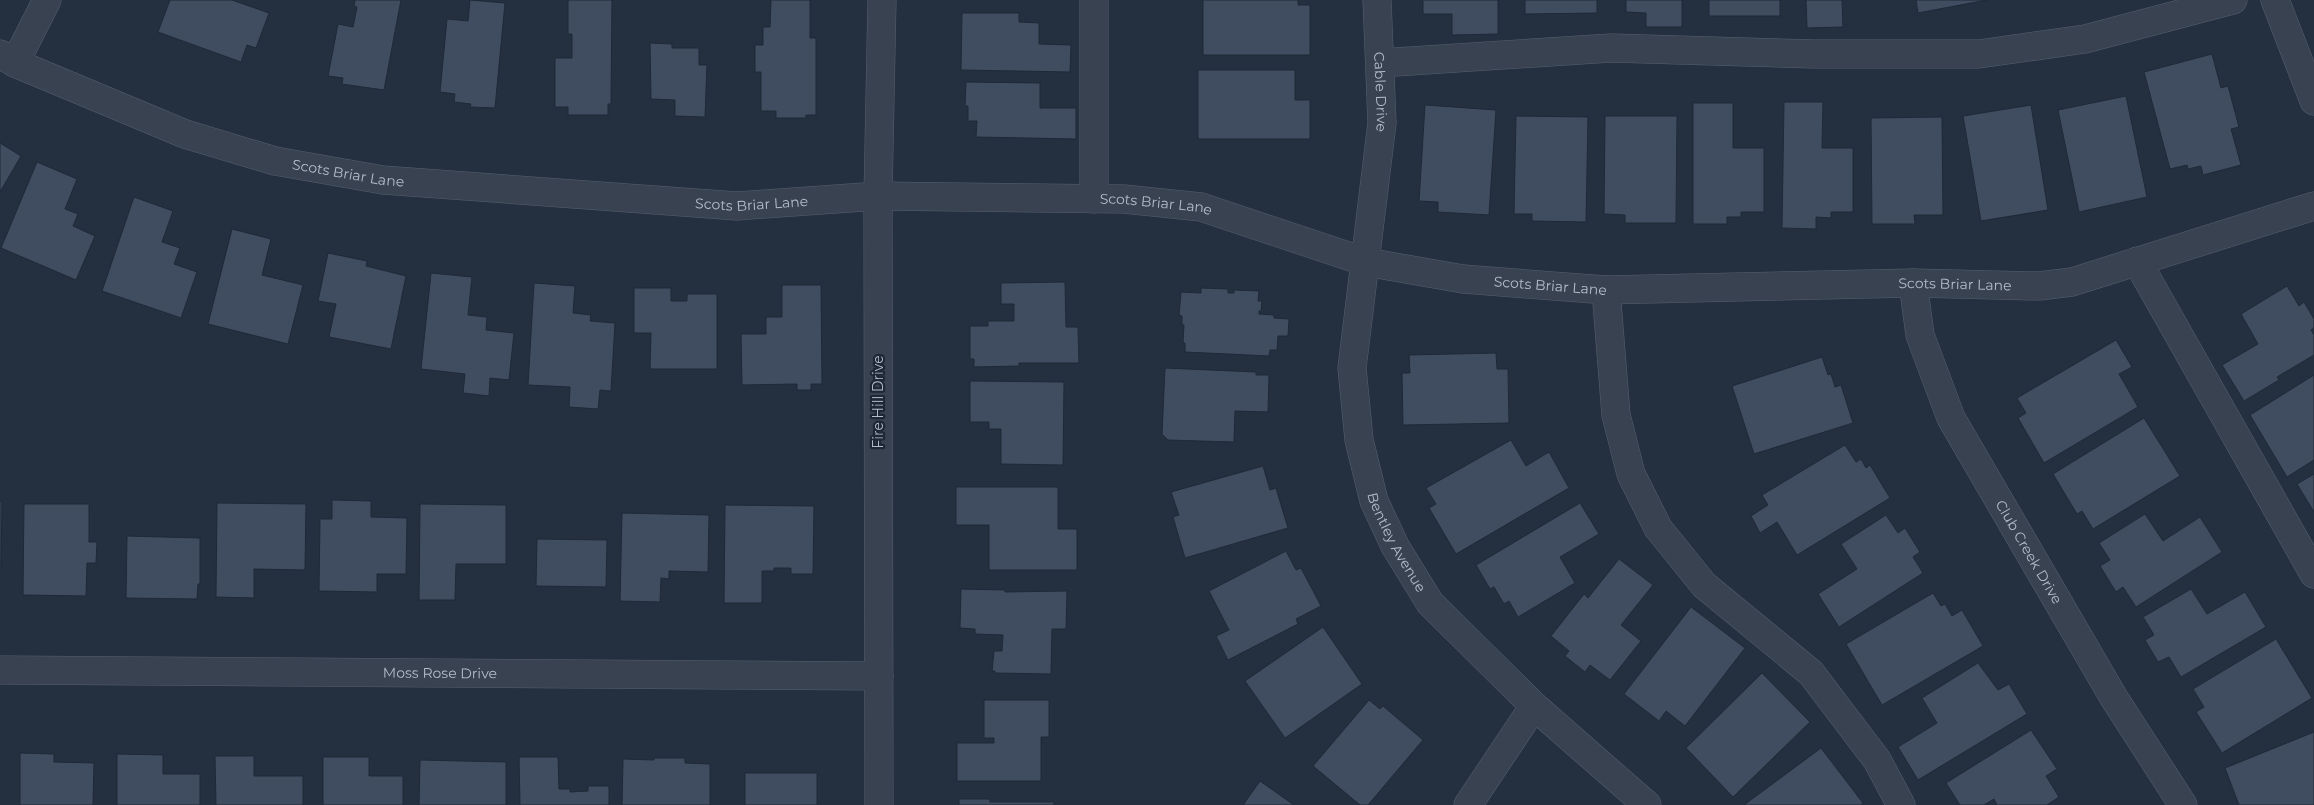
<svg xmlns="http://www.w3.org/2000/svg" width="2314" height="805" viewBox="0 0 2314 805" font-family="Montserrat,sans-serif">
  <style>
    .building { fill: #404d60; stroke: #1f2937 }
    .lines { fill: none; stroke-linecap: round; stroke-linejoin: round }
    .minor-casing { stroke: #56606e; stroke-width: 29 }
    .minor { stroke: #384250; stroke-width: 28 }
    .labels { text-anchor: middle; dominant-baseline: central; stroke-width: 4.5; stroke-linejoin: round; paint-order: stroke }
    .street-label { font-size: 14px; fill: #b5bdcb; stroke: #1d2735 }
  </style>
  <rect width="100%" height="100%" fill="#243040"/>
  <g class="building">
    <polygon points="170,0 232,0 269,13 256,48 247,45 241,62 158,32"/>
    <polygon points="355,0 401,0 384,90 342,84 343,78 328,76 338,24 353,27 357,7 354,6"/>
    <polygon points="470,0 505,3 495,108 470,107 471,104 454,102 455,94 440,92 447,19 468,21"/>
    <polygon points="568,0 612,0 611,104 608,104 608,115 568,115 568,107 555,107 555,58 572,58 572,34 568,34"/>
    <polygon points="771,0 810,0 810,38 816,38 816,115 806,115 806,118 776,118 776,111 761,111 761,72 755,72 755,45 763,45 763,27 770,27"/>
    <polygon points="1203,0 1298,0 1298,5 1310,5 1310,55 1203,55"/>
    <polygon points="1423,0 1498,0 1498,34 1452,35 1452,14 1423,14"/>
    <polygon points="1525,0 1597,0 1597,13 1525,14"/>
    <polygon points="1626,0 1682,0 1682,27 1646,27 1646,13 1626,12"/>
    <rect x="1709" y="0" width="71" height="16"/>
    <polygon points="1806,0 1842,0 1843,27 1807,28"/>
    <polygon points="1916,0 1987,0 1918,13"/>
    <polygon points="962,13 1019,13 1019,22 1039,23 1039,44 1071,45 1070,72 961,70"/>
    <polygon points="650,43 672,44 672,48 699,48 699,65 707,65 705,117 675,116 675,100 651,99"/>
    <polygon points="2212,54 2221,88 2228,86 2239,127 2231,129 2241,165 2203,175 2201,166 2188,169 2187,165 2170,169 2144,72"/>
    <polygon points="1198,70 1295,70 1295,100 1310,100 1310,139 1198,139"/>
    <polygon points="966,82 1040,83 1040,108 1076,108 1076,139 976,137 977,121 968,121 968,106 965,106"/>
    <polygon points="2126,96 2147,197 2079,212 2058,110"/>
    <polygon points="1784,102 1823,102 1822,148 1853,148 1853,212 1831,212 1831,218 1816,217 1816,229 1782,228"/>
    <polygon points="1693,103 1733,103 1733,148 1764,148 1764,212 1741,212 1741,217 1727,217 1727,224 1693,224"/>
    <polygon points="1425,105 1496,110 1489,215 1438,212 1438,202 1419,201"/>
    <polygon points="2031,105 2048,210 1981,221 1963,116"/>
    <polygon points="1516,116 1588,117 1586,222 1532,221 1532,214 1514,214"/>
    <polygon points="1605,116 1677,116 1676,223 1625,223 1625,215 1604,214"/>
    <polygon points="1942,117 1943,215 1914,215 1915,224 1872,224 1871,118"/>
    <polygon points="0,143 21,156 0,192"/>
    <polygon points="37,162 77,179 65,209 78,214 73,226 95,236 76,280 1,248"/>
    <polygon points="134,197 173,211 162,242 180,248 174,264 197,272 181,318 102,291"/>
    <polygon points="232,229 271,239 262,275 303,285 288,344 208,324"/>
    <polygon points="328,253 367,261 366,266 406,276 391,349 329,337 336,304 318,301"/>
    <polygon points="431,273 472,277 468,315 487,317 486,330 514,333 509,380 490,378 489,396 463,393 465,374 421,369"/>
    <polygon points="1065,282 1066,327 1078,327 1079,363 1019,363 1019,366 974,367 974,359 970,359 970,326 988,326 988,321 1014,321 1014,304 1001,304 1001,283"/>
    <polygon points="534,283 575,286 573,313 591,315 590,321 615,323 611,391 600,390 598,409 569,407 570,387 528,385"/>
    <polygon points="782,285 821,285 822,384 811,384 811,390 797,390 797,384 742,385 741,334 766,334 766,317 782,317"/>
    <polygon points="2287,286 2299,306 2304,302 2314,319 2314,328 2311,330 2314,335 2314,355 2277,377 2279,380 2244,401 2222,365 2258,344 2241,314"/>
    <polygon points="634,288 671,288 671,301 687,301 687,294 717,294 717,369 650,369 651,333 634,333"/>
    <polygon points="1201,288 1228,289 1228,293 1234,293 1234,290 1259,291 1258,301 1262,301 1261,311 1259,311 1259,314 1274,315 1274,318 1289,319 1288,336 1278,336 1277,350 1270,350 1269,356 1185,352 1185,343 1183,343 1184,325 1182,325 1182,316 1179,315 1181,292 1201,293"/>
    <polygon points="2116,340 2132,367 2119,374 2138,407 2044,463 2018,418 2026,413 2017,398"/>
    <polygon points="1496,353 1497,369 1508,369 1509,423 1403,425 1402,373 1410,373 1409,355"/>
    <polygon points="1822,357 1828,375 1831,374 1835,387 1841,385 1853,423 1754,454 1732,386"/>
    <polygon points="1165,368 1256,372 1256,375 1269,375 1268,412 1235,411 1234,442 1168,440 1162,434"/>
    <polygon points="2314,375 2314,460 2287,477 2250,415"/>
    <polygon points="970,381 1064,382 1063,465 1001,464 1001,429 989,429 989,422 970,422"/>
    <polygon points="2144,418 2180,476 2093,529 2082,511 2077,514 2053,474"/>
    <polygon points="1511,440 1526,466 1549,452 1569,488 1456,554 1429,508 1436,504 1426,488"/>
    <polygon points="1845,445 1856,462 1861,459 1866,468 1870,465 1890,498 1797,555 1777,522 1760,533 1751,516 1768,505 1762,495"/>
    <polygon points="1263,466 1270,490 1276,488 1288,528 1185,558 1173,517 1179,515 1171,492"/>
    <polygon points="2314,474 2314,512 2297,484"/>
    <polygon points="956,487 1058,487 1058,529 1077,529 1077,570 989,570 989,525 956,525"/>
    <polygon points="332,500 371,501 371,517 407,518 406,574 377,574 377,592 319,591 320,519 332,519"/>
    <polygon points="0,501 2,501 1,568 0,568"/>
    <polygon points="217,503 306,504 305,570 254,569 254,598 216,597"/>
    <polygon points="1580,503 1599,534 1560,557 1575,583 1518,617 1509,601 1504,604 1494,587 1490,589 1476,565"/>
    <polygon points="24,504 89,504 89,542 97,542 96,563 87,563 86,596 23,595"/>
    <polygon points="420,504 506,505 506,564 456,564 455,600 419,600"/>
    <polygon points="725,505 814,506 813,574 791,574 791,568 774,568 774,571 762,571 762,603 724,603"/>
    <polygon points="622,513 709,515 708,572 669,571 669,579 661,578 660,602 620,601"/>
    <polygon points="2145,514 2163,541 2200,517 2222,552 2136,607 2123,587 2116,592 2100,566 2110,560 2099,543"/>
    <polygon points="1886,515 1898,533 1905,528 1920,552 1913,557 1923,573 1839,627 1818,594 1857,569 1841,544"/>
    <polygon points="127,536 200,538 200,584 198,584 197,599 126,598"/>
    <polygon points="537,539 607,540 606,587 536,586"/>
    <polygon points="1286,551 1296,570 1301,568 1321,606 1296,619 1298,624 1228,660 1216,636 1229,630 1209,591"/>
    <polygon points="1619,559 1653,585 1621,625 1641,641 1610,680 1590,665 1585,672 1565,656 1569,651 1551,636 1584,594 1588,598"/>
    <polygon points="961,589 1005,590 1005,592 1067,591 1066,629 1052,629 1051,674 995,673 995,671 992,671 994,651 1002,651 1003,635 975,634 975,629 960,628"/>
    <polygon points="2191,589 2207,614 2245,592 2266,627 2181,677 2169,657 2158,662 2145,640 2154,635 2143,617"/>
    <polygon points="1933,593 1941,606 1945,604 1952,616 1962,610 1983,646 1882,705 1846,644"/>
    <polygon points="1691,607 1745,648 1685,726 1666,711 1659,721 1624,694"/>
    <polygon points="1323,627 1362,684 1285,738 1245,681"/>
    <polygon points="2276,639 2312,698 2222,753 2196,712 2204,707 2193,689"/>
    <polygon points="1978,663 1998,690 2009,684 2027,714 1918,780 1898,747 1937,723 1922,698"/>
    <polygon points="1762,673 1810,722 1733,797 1686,748"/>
    <polygon points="984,700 1049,700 1049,737 1041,737 1041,781 957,781 957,743 994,743 994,738 984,738"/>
    <polygon points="1369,700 1380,709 1383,706 1423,740 1368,805 1360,805 1313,766"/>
    <polygon points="2031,730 2057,769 2046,776 2059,797 2047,805 1997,805 1994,799 1984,805 1960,805 1946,783"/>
    <polygon points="2314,732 2314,805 2239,805 2225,768"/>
    <polygon points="1821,748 1863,803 1861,805 1744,805"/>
    <polygon points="20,753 54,754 54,762 94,763 93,805 20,805"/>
    <polygon points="117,754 163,755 163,774 200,774 200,805 117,805"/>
    <polygon points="215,756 254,756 254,776 303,776 303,805 216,805"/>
    <polygon points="323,757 369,757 369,776 403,776 403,805 323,805"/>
    <polygon points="519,757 558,757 559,789 570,789 570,792 588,791 588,786 609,786 609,805 520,805"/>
    <polygon points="654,758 685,758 685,763 710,764 710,805 622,805 623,759 654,760"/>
    <polygon points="420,760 506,762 506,805 419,805"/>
    <rect x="745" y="773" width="72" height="32"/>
    <polygon points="1260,781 1294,805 1243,805"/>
    <polygon points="959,799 990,799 990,802 1054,802 1054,805 959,805"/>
  </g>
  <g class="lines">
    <g class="minor-casing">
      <g id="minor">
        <polyline points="1094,0 1094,199"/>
        <path id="s1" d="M1377 0 1382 123 1352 368 1359 440 1374 501 1395 546 1430 603 1534 706 1647 805"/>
        <polyline points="2275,0 2314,101"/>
        <path id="s2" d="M0 54 15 63 185 134 275 161 383 180 737 206 878 196 1124 199 1201 207 1366 262 1463 279 1606 290 1913 283 2039 286 2072 282 2314 206"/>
        <polyline points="15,63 47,0"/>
        <polyline points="1380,63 1611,48 1815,54 1979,54 2085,39 2233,0"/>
        <polyline points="2137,261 2314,574"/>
        <path id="s3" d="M1913 283 1920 335 1951 418 2114 698 2183 805"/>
        <polyline points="1606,290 1616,415 1631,474 1658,528 1704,585 1811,673 1877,760 1901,805"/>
        <path id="s4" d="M0 670 879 676"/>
        <polyline points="879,805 878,196 882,0"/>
        <polyline points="1468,805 1534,706"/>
      </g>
    </g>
    <use href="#minor" class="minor"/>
  </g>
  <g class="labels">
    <g class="street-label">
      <text stroke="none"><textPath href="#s1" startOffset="92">Cable Drive</textPath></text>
      <text stroke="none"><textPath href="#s2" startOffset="370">Scots Briar Lane</textPath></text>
      <text stroke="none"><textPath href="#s2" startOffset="775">Scots Briar Lane</textPath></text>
      <text stroke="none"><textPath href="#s2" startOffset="1180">Scots Briar Lane</textPath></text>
      <text stroke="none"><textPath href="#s2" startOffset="1585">Scots Briar Lane</textPath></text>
      <text stroke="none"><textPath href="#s2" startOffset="1990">Scots Briar Lane</textPath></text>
      <text transform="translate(878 402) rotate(-90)">Fire Hill Drive</text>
      <text stroke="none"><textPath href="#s1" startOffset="552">Bentley Avenue</textPath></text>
      <text stroke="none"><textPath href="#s3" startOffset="296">Club Creek Drive</textPath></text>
      <text stroke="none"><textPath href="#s4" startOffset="440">Moss Rose Drive</textPath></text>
    </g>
  </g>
</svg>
